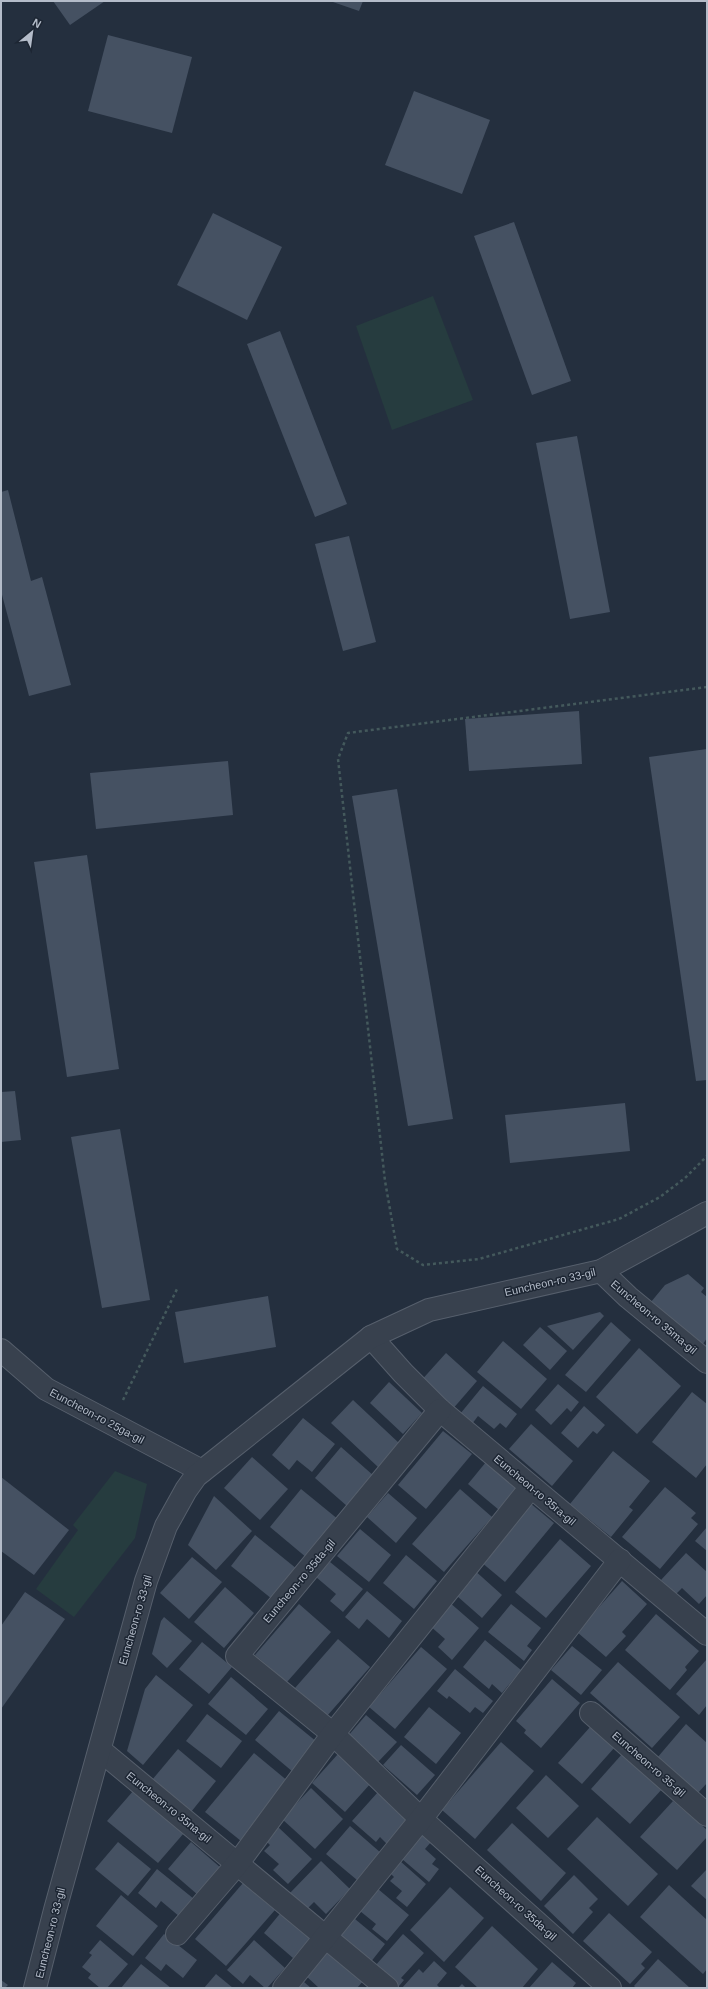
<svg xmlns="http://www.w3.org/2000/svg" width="708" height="1989" viewBox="0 0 708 1989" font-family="Arial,sans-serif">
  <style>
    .green { fill: #263c3f }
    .building { fill: #455162 }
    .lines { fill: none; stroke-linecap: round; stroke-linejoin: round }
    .minor-casing { stroke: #565f6c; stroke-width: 24 }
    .path { stroke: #44595c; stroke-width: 2.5; stroke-dasharray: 3 3; stroke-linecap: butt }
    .minor { stroke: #38414e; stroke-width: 22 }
    .labels { text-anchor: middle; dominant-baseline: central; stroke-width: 3; stroke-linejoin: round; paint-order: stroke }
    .street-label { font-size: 11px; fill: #b4bcc9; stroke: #1d2633 }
  </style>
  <rect width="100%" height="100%" fill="#242f3e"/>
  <g class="green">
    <polygon points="433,296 473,400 392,430 356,326"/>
    <polygon points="115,1471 147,1484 135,1538 74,1617 36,1589 78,1530 73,1525"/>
  </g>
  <g class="building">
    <polygon points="53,1 105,1 70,25"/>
    <polygon points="330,1 363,1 359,11"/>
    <polygon points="108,35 192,57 172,133 88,111"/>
    <polygon points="414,91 490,120 462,194 385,165"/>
    <polygon points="213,213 282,247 247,320 177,285"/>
    <polygon points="514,222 571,381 532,395 474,236"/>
    <polygon points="280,331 347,504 315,517 247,344"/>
    <polygon points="577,436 610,612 570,619 536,443"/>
    <polygon points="8,490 31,581 42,577 71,685 29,696 1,591 1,492"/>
    <polygon points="349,536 376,642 343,651 315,544"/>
    <polygon points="579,711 582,764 469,771 465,719"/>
    <polygon points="707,749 707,1080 696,1081 649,757"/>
    <polygon points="228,761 233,815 96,829 90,773"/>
    <polygon points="397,789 453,1119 408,1126 352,796"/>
    <polygon points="87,855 119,1069 67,1077 34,862"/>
    <polygon points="15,1091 21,1140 1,1142 1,1092"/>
    <polygon points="625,1103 630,1151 510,1163 505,1115"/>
    <polygon points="120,1129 150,1300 102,1308 71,1137"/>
    <polygon points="688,1274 704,1288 701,1292 707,1297 707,1338 703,1344 651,1302 665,1285"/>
    <polygon points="268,1296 276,1347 184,1363 175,1312"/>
    <polygon points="600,1312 604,1316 573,1350 547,1326"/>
    <polygon points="611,1322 631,1340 586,1392 565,1375"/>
    <polygon points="540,1327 567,1351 550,1370 523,1345"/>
    <polygon points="503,1341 547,1379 521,1409 477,1372"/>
    <polygon points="639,1348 681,1386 637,1434 596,1397"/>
    <polygon points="446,1353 477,1381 451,1411 419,1383"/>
    <polygon points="389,1382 422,1413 403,1434 370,1403"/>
    <polygon points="558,1384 579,1402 571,1412 567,1408 551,1425 535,1410"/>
    <polygon points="483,1386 517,1414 506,1428 500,1423 494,1429 478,1416 472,1424 460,1414"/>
    <polygon points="692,1392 707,1404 707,1464 696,1478 652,1442"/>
    <polygon points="353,1400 400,1444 378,1467 331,1423"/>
    <polygon points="584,1406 605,1425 597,1434 593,1431 578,1448 561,1433"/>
    <polygon points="303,1418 335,1444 312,1472 297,1460 289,1470 272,1455"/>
    <polygon points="531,1424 573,1461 552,1486 509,1449"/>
    <polygon points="443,1431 472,1454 426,1509 398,1485"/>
    <polygon points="341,1447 374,1476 347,1506 315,1478"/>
    <polygon points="613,1451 650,1481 629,1507 633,1510 611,1537 570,1504"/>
    <polygon points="252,1457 288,1489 260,1520 224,1488"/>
    <polygon points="486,1462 517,1488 499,1510 468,1484"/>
    <polygon points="1,1477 69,1530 34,1575 1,1551"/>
    <polygon points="665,1487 696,1513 691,1518 698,1524 660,1569 622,1537"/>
    <polygon points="301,1489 339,1520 307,1558 270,1527"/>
    <polygon points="460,1489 492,1517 444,1572 412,1544"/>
    <polygon points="388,1493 417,1518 396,1543 367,1517"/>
    <polygon points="214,1496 252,1531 216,1570 188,1545"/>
    <polygon points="530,1503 554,1523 505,1582 481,1562"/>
    <polygon points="707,1527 707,1551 695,1541"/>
    <polygon points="360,1529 391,1555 369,1582 337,1556"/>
    <polygon points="255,1535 297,1569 272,1599 231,1566"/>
    <polygon points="560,1539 591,1566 546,1618 515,1592"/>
    <polygon points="686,1553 707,1572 707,1595 699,1604 682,1588 676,1594 661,1580"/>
    <polygon points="406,1555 437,1581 414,1609 383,1583"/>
    <polygon points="192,1557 222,1582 189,1619 160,1593"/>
    <polygon points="330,1562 363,1589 343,1612 330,1601 336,1594 316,1577"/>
    <polygon points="473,1569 502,1595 482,1618 457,1596"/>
    <polygon points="622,1581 647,1604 622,1632 626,1636 606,1657 577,1632"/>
    <polygon points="225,1587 254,1613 224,1648 194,1622"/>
    <polygon points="367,1591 402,1621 389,1638 367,1619 359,1629 345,1617"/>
    <polygon points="25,1592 65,1619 1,1709 1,1626"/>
    <polygon points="449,1602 479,1628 452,1660 438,1647 445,1639 429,1625"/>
    <polygon points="299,1604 331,1632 287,1682 255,1655"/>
    <polygon points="511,1604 541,1628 527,1646 532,1650 524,1661 488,1632"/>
    <polygon points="656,1614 699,1651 685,1667 687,1670 670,1690 625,1650"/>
    <polygon points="164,1617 192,1641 167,1668 152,1654 161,1621"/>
    <polygon points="338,1639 370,1667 327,1716 295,1688"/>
    <polygon points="485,1640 521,1670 502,1693 492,1684 489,1689 463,1667"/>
    <polygon points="202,1642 232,1667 209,1694 179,1669"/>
    <polygon points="572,1646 602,1670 581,1695 551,1670"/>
    <polygon points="421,1647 447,1669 395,1729 369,1707"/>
    <polygon points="707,1659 707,1705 699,1715 676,1694"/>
    <polygon points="618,1662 680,1717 652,1748 590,1693"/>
    <polygon points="455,1669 493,1701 483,1713 475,1707 470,1713 449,1696 447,1699 437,1691"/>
    <polygon points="156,1675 193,1705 143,1765 127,1751 145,1689"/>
    <polygon points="231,1677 268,1709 246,1735 208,1704"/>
    <polygon points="552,1679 580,1703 541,1748 524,1733 526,1730 516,1721"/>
    <polygon points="429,1707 461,1733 436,1764 404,1737"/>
    <polygon points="279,1711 317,1742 293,1772 255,1740"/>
    <polygon points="207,1714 242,1741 221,1768 186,1741"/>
    <polygon points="366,1715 397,1742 378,1762 348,1736"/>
    <polygon points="686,1724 707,1743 707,1783 697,1794 657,1758"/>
    <polygon points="591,1726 615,1747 582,1784 558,1763"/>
    <polygon points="501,1742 534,1771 475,1839 442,1810"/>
    <polygon points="401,1745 435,1775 417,1795 383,1765"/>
    <polygon points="178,1749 216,1781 191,1812 152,1780"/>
    <polygon points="254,1753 289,1782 241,1841 205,1812"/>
    <polygon points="623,1753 663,1788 630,1824 591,1789"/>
    <polygon points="338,1754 371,1783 345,1812 312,1783"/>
    <polygon points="546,1775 579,1806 548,1838 516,1808"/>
    <polygon points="311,1788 343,1819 315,1849 282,1819"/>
    <polygon points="134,1790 184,1833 158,1863 107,1821"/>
    <polygon points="378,1792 411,1822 389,1846 380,1837 376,1842 352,1821"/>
    <polygon points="673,1801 707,1830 707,1837 677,1870 640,1837"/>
    <polygon points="597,1817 658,1874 628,1906 567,1849"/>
    <polygon points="512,1823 566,1873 541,1901 487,1850"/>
    <polygon points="350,1826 381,1853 357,1880 326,1854"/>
    <polygon points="278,1827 312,1859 288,1884 273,1870 279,1864 264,1851 270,1845 265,1840"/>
    <polygon points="422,1834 431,1842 425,1849 436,1859 432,1864 439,1869 429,1882 402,1859"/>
    <polygon points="118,1842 151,1869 128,1896 95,1869"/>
    <polygon points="191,1842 221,1868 198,1895 168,1869"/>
    <polygon points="321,1861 350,1889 326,1914 314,1902 306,1910 289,1894"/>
    <polygon points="400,1861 426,1884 407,1907 396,1898 402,1891 390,1881 394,1877 390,1873"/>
    <polygon points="157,1869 194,1899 180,1917 161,1901 156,1908 138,1893"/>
    <polygon points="707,1869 707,1900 691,1886"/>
    <polygon points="574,1875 598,1899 589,1908 593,1912 573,1934 544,1906"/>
    <polygon points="243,1883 275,1910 226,1966 195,1939"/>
    <polygon points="669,1885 707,1920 707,1969 703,1974 640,1917"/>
    <polygon points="450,1887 484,1918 444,1962 410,1930"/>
    <polygon points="378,1889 409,1915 387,1941 372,1929 376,1924 360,1911"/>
    <polygon points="121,1895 158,1926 133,1956 96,1926"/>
    <polygon points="283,1910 313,1935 293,1958 264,1933"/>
    <polygon points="609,1913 652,1952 641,1964 645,1968 630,1984 583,1941"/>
    <polygon points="355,1919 385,1944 370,1963 339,1938"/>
    <polygon points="492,1926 538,1969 522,1988 478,1988 455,1967"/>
    <polygon points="164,1934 197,1960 183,1978 166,1964 161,1971 145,1958"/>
    <polygon points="403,1934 424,1953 401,1978 404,1980 399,1986 375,1966"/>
    <polygon points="100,1940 128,1964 107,1988 100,1988 88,1978 91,1974 82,1967 92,1955 89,1953"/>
    <polygon points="254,1940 285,1968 267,1988 265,1988 250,1975 243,1984 227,1970"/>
    <polygon points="330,1950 364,1980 357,1988 319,1988 306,1976"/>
    <polygon points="658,1959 690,1988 636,1988 634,1986"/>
    <polygon points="434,1961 447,1973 437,1985 440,1988 402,1988 419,1969 423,1973"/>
    <polygon points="552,1962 576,1983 572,1988 529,1988"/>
    <polygon points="141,1964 171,1988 121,1988"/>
    <polygon points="216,1974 233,1988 204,1988"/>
    <polygon points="1,1980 8,1985 5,1988 1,1988"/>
    <polygon points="304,1982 311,1988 298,1988"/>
    <polygon points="462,1984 466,1988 458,1988"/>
  </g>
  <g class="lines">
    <g class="minor-casing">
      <g id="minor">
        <polyline points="601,1271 628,1297 707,1362"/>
        <polyline points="371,1337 403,1373 440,1410 707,1634"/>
        <polyline points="1,1350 46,1389 202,1471"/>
        <polyline points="440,1410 237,1656 333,1734 421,1819 610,1988"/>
        <polyline points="591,1713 707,1815"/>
        <polyline points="100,1750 387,1988"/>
        <polyline points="177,1934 238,1863 333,1734 531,1487"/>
        <polyline points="35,1988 55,1910 146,1581 166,1526 186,1490 196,1476 371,1337 429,1310 601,1271 707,1213"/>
        <polyline points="284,1988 421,1819 620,1560"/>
      </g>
    </g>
    <g class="path">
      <polyline points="707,687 348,733 338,759 385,1181 397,1249 423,1265 479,1259 619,1219 660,1197 685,1178 707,1156"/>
      <polyline points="123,1400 178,1287"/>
    </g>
    <use href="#minor" class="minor"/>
  </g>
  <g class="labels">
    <g class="street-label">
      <text transform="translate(550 1282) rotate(-13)">Euncheon-ro 33-gil</text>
      <text transform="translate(654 1317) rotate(40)">Euncheon-ro 35ma-gil</text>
      <text transform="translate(97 1416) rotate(28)">Euncheon-ro 25ga-gil</text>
      <text transform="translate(535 1490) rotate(40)">Euncheon-ro 35ra-gil</text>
      <text transform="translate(299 1581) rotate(-50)">Euncheon-ro 35da-gil</text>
      <text transform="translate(135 1620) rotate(-74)">Euncheon-ro 33-gil</text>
      <text transform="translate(649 1764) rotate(41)">Euncheon-ro 35-gil</text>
      <text transform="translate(169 1807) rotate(39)">Euncheon-ro 35na-gil</text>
      <text transform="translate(516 1903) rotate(42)">Euncheon-ro 35da-gil</text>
      <text transform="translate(50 1933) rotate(-76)">Euncheon-ro 33-gil</text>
    </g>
  </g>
  <rect width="708" height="1989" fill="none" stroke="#b4bcc9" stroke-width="4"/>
  <g transform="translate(32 32) rotate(29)" stroke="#1d2633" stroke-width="3" paint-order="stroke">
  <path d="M0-3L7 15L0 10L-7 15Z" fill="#b4bcc9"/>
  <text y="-6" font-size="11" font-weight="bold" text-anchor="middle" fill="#b4bcc9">N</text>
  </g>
</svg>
